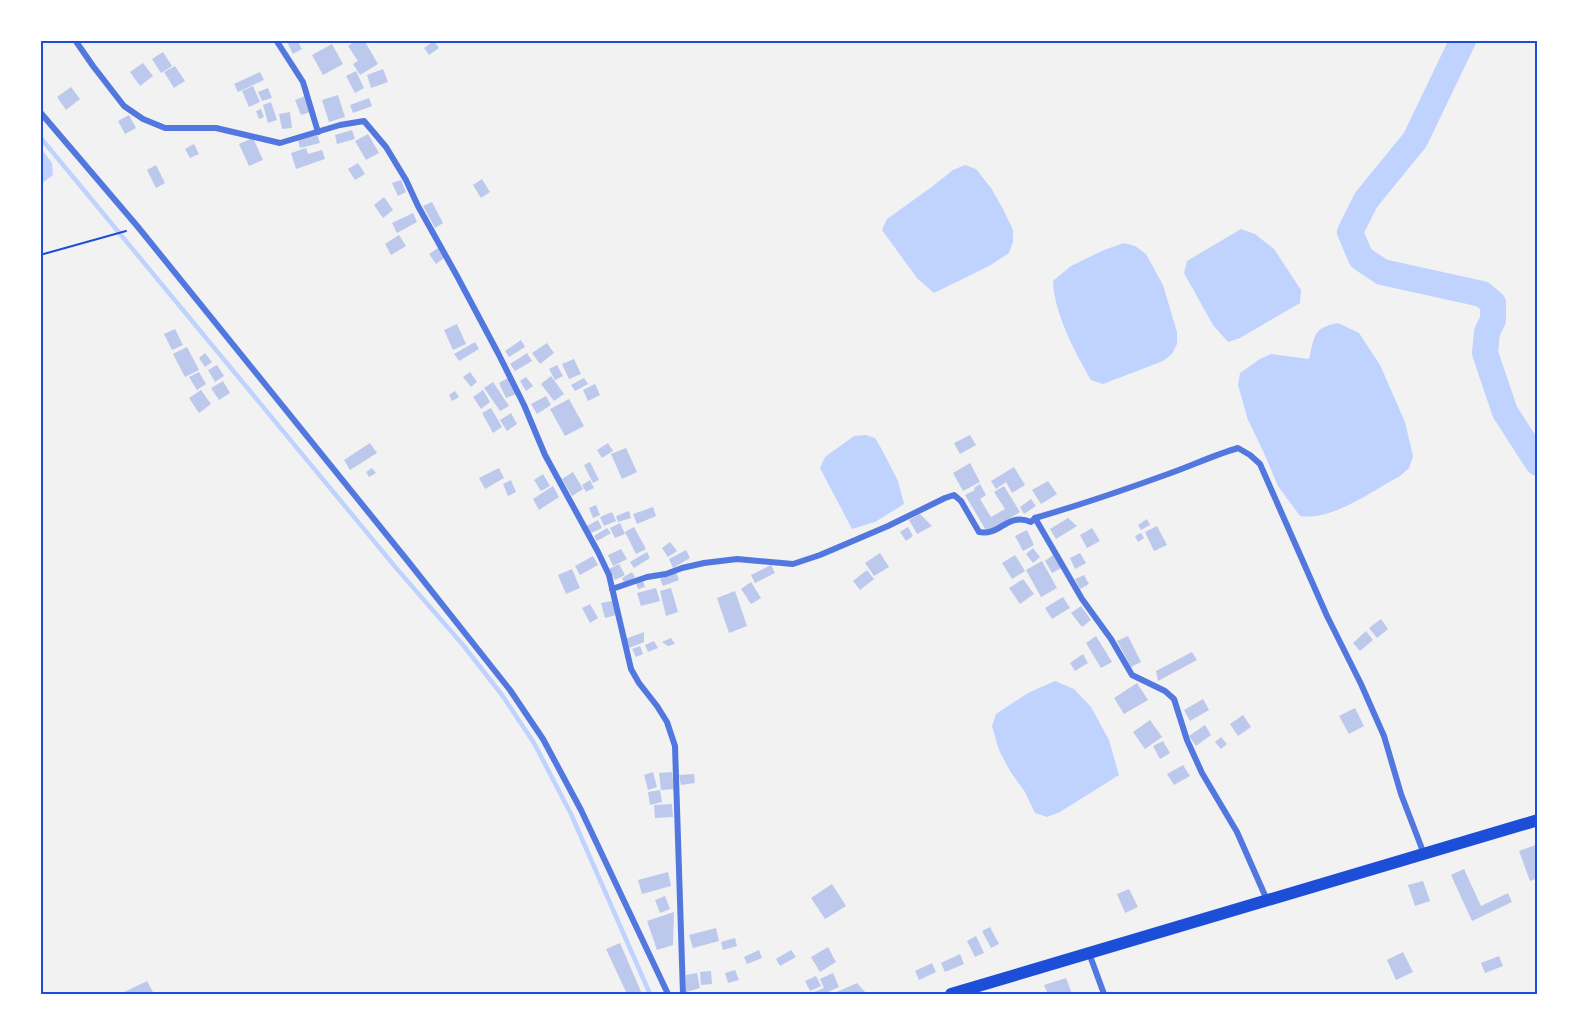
<svg xmlns="http://www.w3.org/2000/svg" width="1578" height="1035" viewBox="0 0 1578 1035" font-family="'Fira Sans',sans-serif">
  <style>
    .water { fill: #bfd3fe }
    .lines { fill: none; stroke-linecap: round; stroke-linejoin: round }
    .stream { stroke: #bfd3fe; stroke-width: 4.5 }
    .river { stroke: #bfd3fe; stroke-width: 26 }
    .building { fill: #bdc9ec }
    .path { stroke: #1d4ed8; stroke-width: 2 }
    .minor { stroke: #5277de; stroke-width: 6 }
    .primary { stroke: #1d4ed8; stroke-width: 12 }
    .neatline { fill: none; stroke: #1d4ed8; stroke-width: 2 }
  </style>
  <rect width="100%" height="100%" fill="#f2f2f2"/>
  <g class="water">
    <polygon points="41,148 52,163 53,175 41,184"/>
    <polygon points="965,165 976,169 991,188 1003,209 1013,230 1013,242 1009,253 989,266 934,293 917,278 882,230 887,219 933,186 953,170"/>
    <polygon points="1241,229 1255,234 1274,249 1301,290 1300,303 1240,338 1228,342 1213,325 1184,273 1187,261"/>
    <path d="M1124 243 1135 246 1146 254 1163 285 1177 332V344L1172 354 1163 361 1103 384 1091 380C1075 353 1054 313 1053 281L1071 266 1104 250Z"/>
    <path d="M1338 323 1359 333 1380 365 1405 422 1413 456 1409 468 1400 476C1372 491 1332 521 1300 516L1278 486 1264 453 1248 420 1238 385 1240 373 1260 359 1271 354 1309 359C1315 336 1312 328 1338 323Z"/>
    <polygon points="866,435 875,438 881,448 898,481 904,504 875,522 852,529 820,468 825,457 854,436"/>
    <polygon points="1055,681 1074,689 1091,707 1109,740 1119,775 1060,812 1047,817 1035,813 1025,792 1010,771 999,750 992,726 996,714 1028,693"/>
  </g>
  <g class="lines">
    <polyline class="stream" points="40,137 397,569 463,645 502,695 534,743 571,814 650,994"/>
    <polyline class="river" points="1463,40 1415,140 1366,200 1350,232 1361,258 1382,272 1482,294 1493,303 1493,320 1487,332 1485,353 1505,412 1538,463"/>
  </g>
  <g class="building">
    <polygon points="286,40 297,40 302,49 293,54"/>
    <polygon points="357,40 364,40 378,64 360,75 353,64 358,61 348,46"/>
    <polygon points="434,41 439,48 429,55 424,48"/>
    <polygon points="332,44 343,64 323,75 312,55"/>
    <polygon points="163,52 172,66 161,73 152,59"/>
    <polygon points="143,63 153,76 140,86 130,72"/>
    <polygon points="175,66 185,81 174,88 164,72"/>
    <polygon points="383,69 388,82 371,88 367,75"/>
    <polygon points="356,71 364,88 355,93 346,76"/>
    <polygon points="260,72 264,80 238,92 234,84"/>
    <polygon points="253,86 260,102 249,107 242,91"/>
    <polygon points="71,87 80,99 66,110 57,97"/>
    <polygon points="268,88 272,98 262,101 258,92"/>
    <polygon points="338,95 345,117 329,122 322,100"/>
    <polygon points="305,96 310,112 301,115 295,100"/>
    <polygon points="369,98 372,106 353,113 350,105"/>
    <polygon points="271,102 277,120 268,123 263,105"/>
    <polygon points="261,109 264,117 259,119 256,111"/>
    <polygon points="290,112 292,128 282,129 279,114"/>
    <polygon points="129,115 136,128 125,134 118,121"/>
    <polygon points="352,130 355,139 337,144 335,135"/>
    <polygon points="317,134 320,143 300,148 298,140"/>
    <polygon points="368,134 379,153 366,160 355,141"/>
    <polygon points="253,138 263,160 249,166 239,144"/>
    <polygon points="194,144 199,154 190,158 185,149"/>
    <polygon points="306,148 308,154 322,150 325,159 296,169 291,153"/>
    <polygon points="358,163 365,174 355,180 348,169"/>
    <polygon points="156,165 165,183 156,188 147,170"/>
    <polygon points="482,179 490,192 481,198 473,185"/>
    <polygon points="401,180 406,192 398,196 392,183"/>
    <polygon points="384,197 393,210 383,218 374,205"/>
    <polygon points="432,202 443,223 435,228 423,206"/>
    <polygon points="413,213 417,222 397,233 392,223"/>
    <polygon points="399,235 406,246 391,255 385,244"/>
    <polygon points="438,248 444,258 436,264 429,254"/>
    <polygon points="457,324 466,344 453,350 444,330"/>
    <polygon points="175,329 183,345 172,350 164,334"/>
    <polygon points="521,340 525,347 509,357 505,351"/>
    <polygon points="475,342 479,349 459,361 454,354"/>
    <polygon points="547,343 554,353 540,364 532,353"/>
    <polygon points="187,347 199,370 185,377 173,354"/>
    <polygon points="205,353 212,362 205,367 199,358"/>
    <polygon points="527,353 532,361 515,371 510,364"/>
    <polygon points="574,359 581,374 569,379 562,364"/>
    <polygon points="217,365 224,376 215,382 208,370"/>
    <polygon points="557,365 563,376 555,380 549,369"/>
    <polygon points="199,372 206,384 197,390 189,377"/>
    <polygon points="470,372 477,382 471,387 463,377"/>
    <polygon points="551,376 564,394 554,401 541,384"/>
    <polygon points="526,377 533,386 526,391 520,381"/>
    <polygon points="508,378 516,394 506,398 499,383"/>
    <polygon points="584,378 588,384 575,391 571,385"/>
    <polygon points="223,381 230,393 219,400 211,388"/>
    <polygon points="493,382 509,406 500,411 484,388"/>
    <polygon points="595,384 600,395 588,401 583,390"/>
    <polygon points="201,390 211,404 199,413 189,398"/>
    <polygon points="483,390 490,402 481,409 473,397"/>
    <polygon points="455,391 459,397 452,401 449,395"/>
    <polygon points="546,396 551,405 537,414 531,404"/>
    <polygon points="569,399 584,426 565,436 550,409"/>
    <polygon points="491,408 502,427 493,433 482,413"/>
    <polygon points="511,413 517,424 507,431 500,420"/>
    <polygon points="970,435 976,445 960,454 954,443"/>
    <polygon points="370,443 377,453 350,470 344,460"/>
    <polygon points="608,443 613,451 602,458 597,450"/>
    <polygon points="626,448 637,472 622,479 611,454"/>
    <polygon points="590,462 599,480 593,483 584,465"/>
    <polygon points="970,463 980,482 963,491 953,473"/>
    <polygon points="1014,467 1025,485 1012,493 1006,482 996,489 991,481"/>
    <polygon points="372,468 376,473 369,477 366,472"/>
    <polygon points="499,468 504,478 485,489 479,478"/>
    <polygon points="573,472 583,489 572,496 562,479"/>
    <polygon points="543,474 550,486 541,491 534,480"/>
    <polygon points="511,480 516,492 508,496 503,484"/>
    <polygon points="590,480 594,488 586,492 582,485"/>
    <polygon points="1048,481 1057,494 1041,504 1032,490"/>
    <polygon points="980,484 986,495 980,499 991,517 1005,509 994,492 1004,486 1020,512 987,532 965,495 975,490 974,488"/>
    <polygon points="553,486 559,497 539,510 533,499"/>
    <polygon points="1031,499 1036,506 1024,514 1020,507"/>
    <polygon points="596,505 600,515 593,518 589,508"/>
    <polygon points="653,507 656,516 637,524 633,514"/>
    <polygon points="629,511 631,518 618,522 616,516"/>
    <polygon points="612,512 616,521 604,526 600,517"/>
    <polygon points="920,514 932,526 917,534 909,520"/>
    <polygon points="1068,518 1077,526 1056,539 1050,529"/>
    <polygon points="1147,519 1150,525 1141,530 1138,525"/>
    <polygon points="598,520 602,528 591,533 587,526"/>
    <polygon points="620,523 625,534 615,538 610,528"/>
    <polygon points="1157,526 1167,545 1154,551 1145,532"/>
    <polygon points="634,527 646,549 636,554 625,532"/>
    <polygon points="908,527 913,536 906,541 900,532"/>
    <polygon points="607,528 611,533 597,541 594,536"/>
    <polygon points="1092,528 1100,541 1087,548 1080,535"/>
    <polygon points="1027,530 1034,545 1023,551 1015,536"/>
    <polygon points="1141,533 1144,538 1138,542 1135,536"/>
    <polygon points="670,542 677,551 668,557 662,548"/>
    <polygon points="1033,548 1040,557 1033,563 1026,554"/>
    <polygon points="621,549 627,559 613,566 608,555"/>
    <polygon points="686,550 690,558 673,568 669,559"/>
    <polygon points="647,552 650,558 634,568 630,562"/>
    <polygon points="880,553 889,567 874,576 865,563"/>
    <polygon points="1080,553 1086,563 1075,569 1070,558"/>
    <polygon points="1015,555 1025,571 1012,579 1002,563"/>
    <polygon points="1053,555 1061,568 1052,573 1045,561"/>
    <polygon points="593,556 598,565 580,575 575,566"/>
    <polygon points="1042,561 1057,588 1041,597 1026,570"/>
    <polygon points="619,564 625,575 615,580 609,569"/>
    <polygon points="771,565 775,573 755,583 751,575"/>
    <polygon points="572,569 580,588 566,594 558,575"/>
    <polygon points="867,570 874,579 860,590 853,581"/>
    <polygon points="632,572 635,577 625,584 622,578"/>
    <polygon points="676,572 679,580 663,586 660,579"/>
    <polygon points="1084,575 1089,584 1080,589 1075,579"/>
    <polygon points="1023,579 1034,594 1020,604 1009,588"/>
    <polygon points="643,581 645,587 638,589 636,583"/>
    <polygon points="751,582 761,598 751,604 741,589"/>
    <polygon points="656,588 660,601 641,606 637,593"/>
    <polygon points="671,588 678,612 666,616 660,591"/>
    <polygon points="735,591 747,626 729,633 717,598"/>
    <polygon points="1063,597 1070,608 1052,619 1045,608"/>
    <polygon points="612,601 616,615 605,618 601,603"/>
    <polygon points="590,604 598,618 590,623 582,608"/>
    <polygon points="1081,606 1091,620 1082,627 1071,613"/>
    <polygon points="1381,619 1388,629 1377,638 1369,628"/>
    <polygon points="1366,631 1373,640 1360,651 1353,643"/>
    <polygon points="644,632 644,642 629,648 625,639"/>
    <polygon points="1096,636 1112,662 1101,668 1086,643"/>
    <polygon points="1128,636 1141,662 1131,667 1117,641"/>
    <polygon points="671,638 675,644 668,646 662,642"/>
    <polygon points="654,641 658,648 648,652 645,645"/>
    <polygon points="640,646 643,654 636,657 632,649"/>
    <polygon points="1192,652 1197,660 1158,681 1156,671"/>
    <polygon points="1083,654 1088,663 1075,671 1070,663"/>
    <polygon points="1137,683 1148,700 1124,714 1114,698"/>
    <polygon points="1203,699 1209,710 1190,721 1184,710"/>
    <polygon points="1355,708 1364,726 1349,734 1339,716"/>
    <polygon points="1243,715 1251,727 1238,736 1230,724"/>
    <polygon points="1150,720 1162,737 1145,749 1133,732"/>
    <polygon points="1205,725 1211,735 1196,746 1189,736"/>
    <polygon points="1221,737 1227,744 1221,749 1215,742"/>
    <polygon points="1163,741 1170,753 1160,759 1153,746"/>
    <polygon points="1183,765 1190,776 1174,785 1167,774"/>
    <polygon points="653,772 657,787 648,790 644,775"/>
    <polygon points="672,772 674,789 661,790 659,773"/>
    <polygon points="694,774 695,783 681,785 679,775"/>
    <polygon points="660,790 662,802 650,805 648,792"/>
    <polygon points="672,804 673,817 655,818 654,805"/>
    <polygon points="1538,844 1538,878 1530,881 1519,851"/>
    <polygon points="1464,869 1481,906 1508,893 1512,902 1472,921 1451,875"/>
    <polygon points="668,872 671,886 642,894 638,880"/>
    <polygon points="1423,881 1430,901 1415,906 1408,885"/>
    <polygon points="832,884 846,906 825,919 811,898"/>
    <polygon points="1129,889 1138,907 1125,913 1117,894"/>
    <polygon points="665,896 670,909 660,913 655,900"/>
    <polygon points="674,912 673,945 657,950 647,921"/>
    <polygon points="990,927 999,944 991,948 982,931"/>
    <polygon points="716,928 719,941 693,948 689,935"/>
    <polygon points="976,936 984,953 975,957 967,941"/>
    <polygon points="735,938 737,946 723,950 721,942"/>
    <polygon points="620,943 642,994 627,994 606,949"/>
    <polygon points="828,947 836,962 820,972 811,957"/>
    <polygon points="759,950 762,958 747,964 744,957"/>
    <polygon points="791,950 796,957 780,966 776,959"/>
    <polygon points="1403,952 1413,972 1396,980 1387,960"/>
    <polygon points="960,954 964,964 945,972 941,963"/>
    <polygon points="1499,956 1503,966 1485,973 1481,963"/>
    <polygon points="932,963 936,972 919,980 915,971"/>
    <polygon points="735,970 739,980 728,983 725,973"/>
    <polygon points="711,971 712,984 701,985 700,972"/>
    <polygon points="697,973 700,988 686,992 686,975"/>
    <polygon points="833,973 839,987 826,993 827,994 809,994 824,988 820,979"/>
    <polygon points="816,976 821,986 810,991 805,981"/>
    <polygon points="1066,978 1072,994 1048,994 1044,985"/>
    <polygon points="147,981 154,994 120,994"/>
    <polygon points="857,983 865,992 860,994 832,994"/>
  </g>
  <g class="lines">
    <polyline class="path" points="40,255 126,231"/>
    <g class="minor">
      <polyline points="75,40 93,66 124,106 143,119 165,128 216,128 280,143 340,125 364,121 386,147 406,180 418,206 457,276 498,353 524,405 545,455 598,552 609,575 631,669 639,683 657,706 667,722 675,746 683,994"/>
      <polyline points="276,40 303,82 318,132"/>
      <polyline points="40,112 138,227 407,560 510,690 543,739 581,810 668,994"/>
      <path d="M1035 518C1080 505 1124 490 1168 474 1191 466 1214 455 1238 448L1250 455 1260 464 1327 616 1361 684 1384 736 1401 794 1424 854"/>
      <path d="M612 589 647 577 666 574 682 568 704 563 737 559 793 564 820 555 888 526 945 498 954 495 961 501 979 532C1001 536 1007 512 1031 522L1035 518 1082 599 1111 639 1132 675 1165 691 1174 699 1187 740 1202 773 1237 832 1267 900"/>
      <polyline points="1089,953 1104,994"/>
    </g>
    <polyline class="primary" points="951,994 1538,820"/>
  </g>
  <rect width="1578" height="1035" fill="none" stroke="#ffffff" stroke-width="84"/>
  <rect x="42" y="42" width="1494" height="951" class="neatline"/>
</svg>
